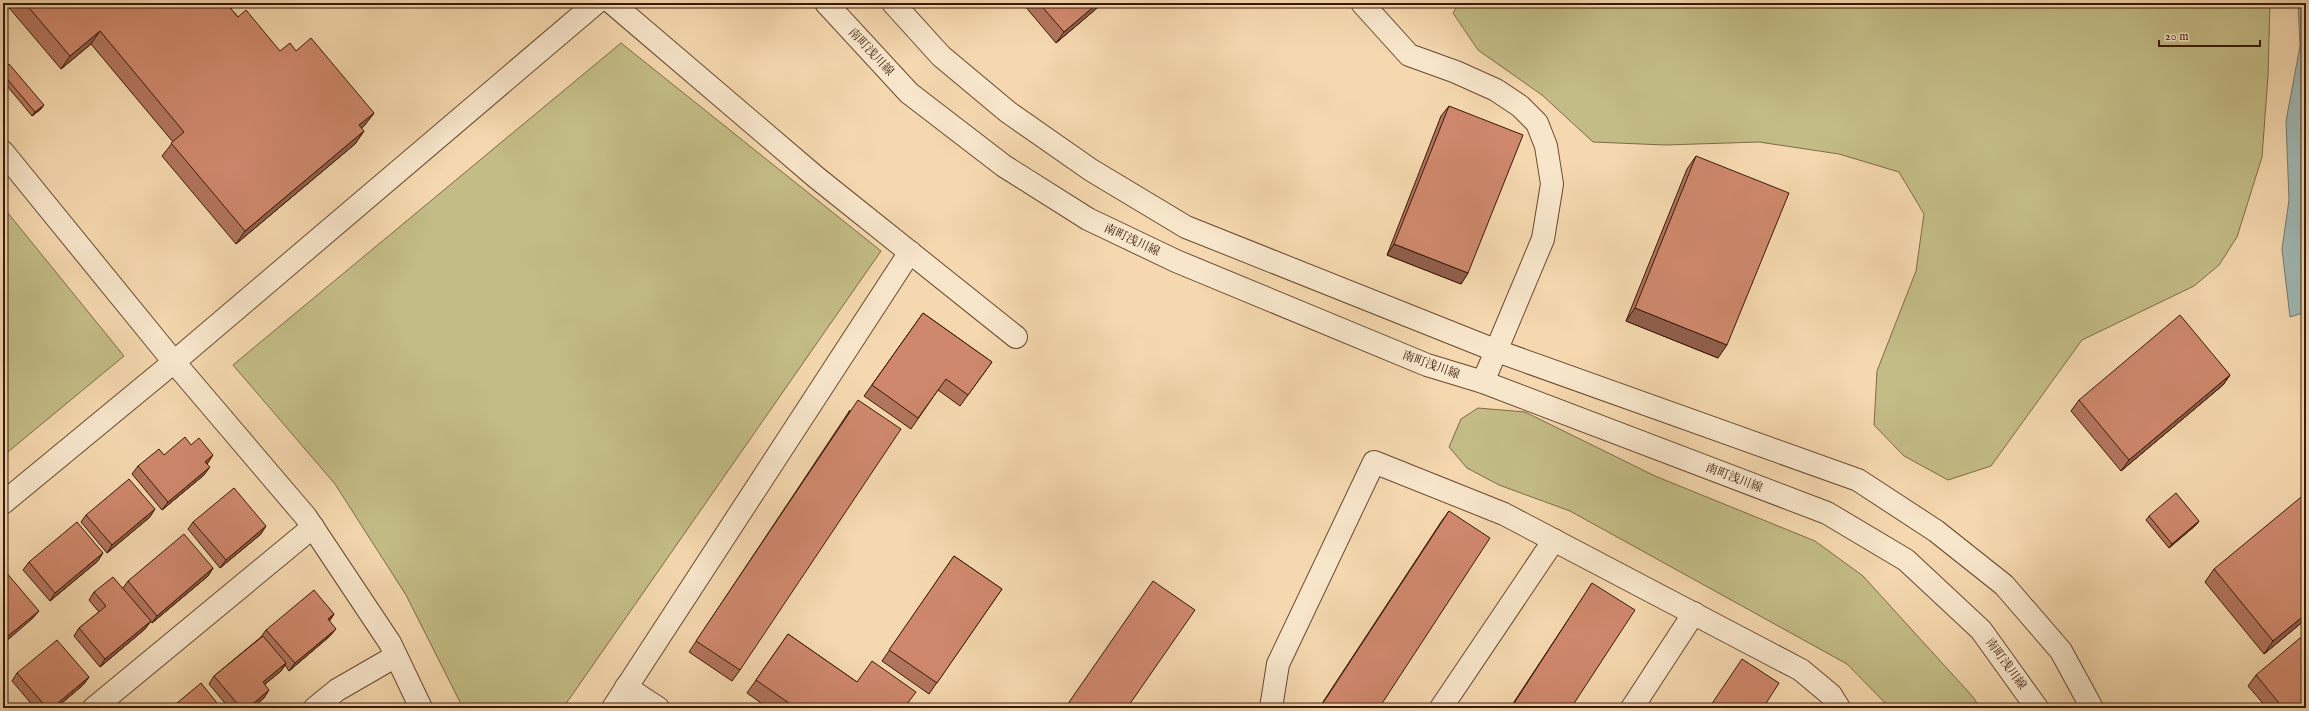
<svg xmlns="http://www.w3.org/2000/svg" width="2309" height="711" viewBox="0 0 2309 711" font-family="'IM FELL English','Noto Serif JP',serif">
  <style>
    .green { fill: #c3bc86; stroke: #7e6a46 }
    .water { fill: #9fb8b4; stroke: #76786e }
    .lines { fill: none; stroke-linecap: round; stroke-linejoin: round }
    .minor-casing { stroke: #684930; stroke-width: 24 }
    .minor { stroke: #f8e6cb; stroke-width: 22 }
    .wall { fill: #b2755e; stroke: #391906 }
    .shaded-wall { fill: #915f4c; stroke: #391906 }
    .building { fill: #cf886d; stroke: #391906 }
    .labels { text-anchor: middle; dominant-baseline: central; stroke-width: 3; stroke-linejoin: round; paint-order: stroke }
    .street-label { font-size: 12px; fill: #391906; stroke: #f8e6cb }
  </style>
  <rect width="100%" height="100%" fill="#f5d8af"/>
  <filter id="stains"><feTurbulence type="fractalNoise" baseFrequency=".005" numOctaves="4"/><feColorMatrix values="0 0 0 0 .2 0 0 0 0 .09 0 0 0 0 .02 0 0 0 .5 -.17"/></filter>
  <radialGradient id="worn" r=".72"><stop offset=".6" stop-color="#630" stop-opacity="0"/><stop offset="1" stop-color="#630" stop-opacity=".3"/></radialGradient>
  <g class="green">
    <polygon points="1459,3 2270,3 2268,76 2262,157 2237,237 2219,265 2194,286 2082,340 1991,466 1948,480 1904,456 1874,425 1877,371 1916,271 1924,214 1899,172 1839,154 1759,142 1665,145 1593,142 1542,95 1478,50 1453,13"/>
    <polygon points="621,43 881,251 563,708 463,708 406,595 335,484 233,365"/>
    <polygon points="3,207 124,356 3,456"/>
    <polygon points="1478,408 1525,412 1655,476 1815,541 1863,576 1973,697 1980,708 1890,708 1847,664 1570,511 1499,485 1467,468 1449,447 1461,419"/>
  </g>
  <polygon class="water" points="2298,3 2306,3 2306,312 2290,317 2282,249 2289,200 2286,121 2300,46"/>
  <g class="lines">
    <g class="minor-casing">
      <g id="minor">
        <polyline points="612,3 817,178 1016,337"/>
        <polyline points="826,3 909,93 1004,166 1088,219 1176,261 1427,365 1483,382 1827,513 1906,560 1981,630 2037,708"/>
        <polyline points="893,3 941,56 1008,112 1091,170 1186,227 1497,351 1858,480 1936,531 2004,585 2061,651 2092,708"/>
        <polyline points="1362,3 1409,55 1456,72 1496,90 1520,106 1537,123 1546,146 1552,184 1543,239 1483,382"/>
        <polyline points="3,152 174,362 306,517 390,643 421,708"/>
        <polyline points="3,503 174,362 596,3"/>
        <polyline points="626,687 658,708"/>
        <polyline points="94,708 313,527"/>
        <polyline points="315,708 337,690 396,656"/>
        <polyline points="613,708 910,252"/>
        <polyline points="1271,708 1278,664 1374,462 1504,514 1801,670 1831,695 1839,708"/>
        <polyline points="1441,708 1554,540"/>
        <polyline points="1632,708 1694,613"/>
      </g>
    </g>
    <use href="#minor" class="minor"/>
  </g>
  <g class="wall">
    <polygon points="5,3 226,3 238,17 280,51 296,51 374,113 364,126 361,128 364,131 355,144 236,244 162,156 173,142 91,44 61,69"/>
    <polygon points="1026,3 1103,3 1056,43 1024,5"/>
    <polygon points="3,69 41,109 32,116 3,81"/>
    <polygon points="1449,106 1468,273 1461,284 1387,255 1441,116"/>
    <polygon points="1696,156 1718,358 1626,321 1687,169"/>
    <polygon points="923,313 992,362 960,406 938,390 911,429 864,396"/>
    <polygon points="2230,375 2223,385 2121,471 2071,411 2079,400"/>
    <polygon points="850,410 740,670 732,681 689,652"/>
    <polygon points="191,445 208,463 207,464 204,475 162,510 132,474 138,466 164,455"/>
    <polygon points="1449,511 1379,708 1319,708 1441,522"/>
    <polygon points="86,515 150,517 107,553 81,522"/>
    <polygon points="2149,516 2199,521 2196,525 2169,548 2146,520"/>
    <polygon points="193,522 261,534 220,568 188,529"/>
    <polygon points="954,556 1002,589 929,694 882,661"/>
    <polygon points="98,561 50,601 23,570 29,562"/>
    <polygon points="213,568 208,576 152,623 150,621 145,629 100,667 74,636 79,628 99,612 89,600 94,592 123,588 128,581"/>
    <polygon points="2214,569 2306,619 2264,654 2205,582"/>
    <polygon points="1592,583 1571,708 1510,708 1585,594"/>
    <polygon points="334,614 329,621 330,636 289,671 285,665 281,671 265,684 264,698 252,708 229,708 209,684 214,676 261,637 266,630"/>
    <polygon points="788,634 857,682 904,708 768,708 747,693"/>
    <polygon points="17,673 89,677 83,685 56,708 35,708 12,681"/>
    <polygon points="2256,675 2306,708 2267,708 2248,686"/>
  </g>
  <g class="shaded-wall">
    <polygon points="1098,3 1103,3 1056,43 1064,32"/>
    <polygon points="100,31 91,44 61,69 70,56"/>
    <polygon points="44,105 41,109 32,116 35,112"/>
    <polygon points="374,113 364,126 350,138 359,125"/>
    <polygon points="364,131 355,144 236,244 245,231"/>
    <polygon points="1394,244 1468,273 1461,284 1387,255"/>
    <polygon points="1635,308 1727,345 1718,358 1626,321"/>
    <polygon points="2230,375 2223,385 2121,471 2129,460"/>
    <polygon points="213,455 208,463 200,470 205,462"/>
    <polygon points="210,467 204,475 162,510 168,502"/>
    <polygon points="155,509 150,517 107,553 112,545"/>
    <polygon points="2199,521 2196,525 2169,548 2172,544"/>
    <polygon points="266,526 261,534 220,568 226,560"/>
    <polygon points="103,553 98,561 50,601 55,593"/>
    <polygon points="213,568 208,576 152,623 157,616"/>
    <polygon points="39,611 33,618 3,644 3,640"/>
    <polygon points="334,614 329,622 328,619"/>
    <polygon points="2306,614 2306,619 2264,654 2273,641"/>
    <polygon points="151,621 145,629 100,667 105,659"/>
    <polygon points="336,629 330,636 289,671 295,663"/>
    <polygon points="286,663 281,671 258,690 263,682"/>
    <polygon points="89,677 83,685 56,708 52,708"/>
    <polygon points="269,690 264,698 252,708 248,708"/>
  </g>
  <g class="building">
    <polygon points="25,3 226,3 238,17 246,10 280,51 290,43 296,51 311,38 374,113 359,125 364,131 245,231 171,143 184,132 100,31 70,56"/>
    <polygon points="1039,3 1098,3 1064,32"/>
    <polygon points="9,64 44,105 35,112 3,74 3,69"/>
    <polygon points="1449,106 1523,135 1468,273 1394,244"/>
    <polygon points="1696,156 1789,193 1727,345 1635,308"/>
    <polygon points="923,313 992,362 968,395 946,379 918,418 872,385"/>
    <polygon points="2180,315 2230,375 2129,460 2079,400"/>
    <polygon points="858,400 901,429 740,670 696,641"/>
    <polygon points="185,437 191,445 199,438 213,455 205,462 210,467 168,502 138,466 159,449 164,455"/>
    <polygon points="129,479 155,509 112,545 86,515"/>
    <polygon points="234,488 266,526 226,560 193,522"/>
    <polygon points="2176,493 2199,521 2172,544 2149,516"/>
    <polygon points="2306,493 2306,614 2273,641 2214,569"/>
    <polygon points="1449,511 1490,538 1379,708 1325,708 1321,706"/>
    <polygon points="77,522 103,553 55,593 29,562"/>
    <polygon points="184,534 213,568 157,616 128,581"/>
    <polygon points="954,556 1002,589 937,683 889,650"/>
    <polygon points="5,571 39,611 3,640 3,573"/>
    <polygon points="113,577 151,621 105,659 79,628 106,606 94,592"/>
    <polygon points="1153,581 1195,610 1127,708 1065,708"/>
    <polygon points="1592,583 1635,610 1571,708 1511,708"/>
    <polygon points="314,590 334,614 328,619 336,629 295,663 266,630"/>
    <polygon points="2306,633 2306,708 2283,708 2256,675"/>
    <polygon points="788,634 857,682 872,661 916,692 904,708 796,708 756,680"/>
    <polygon points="263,636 286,663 263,682 269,690 248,708 241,708 214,676"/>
    <polygon points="57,640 89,677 52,708 47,708 17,673"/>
    <polygon points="1742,659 1779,683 1763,708 1709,708"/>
    <polygon points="201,683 221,708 171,708"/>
    <polygon points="3,700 9,708 3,708"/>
  </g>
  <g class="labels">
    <g class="street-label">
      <text transform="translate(871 52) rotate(47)">南町浅川線</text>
      <text transform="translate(1132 240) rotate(25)">南町浅川線</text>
      <text transform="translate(1431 365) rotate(20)">南町浅川線</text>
      <text transform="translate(1734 478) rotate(21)">南町浅川線</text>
      <text transform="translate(2006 664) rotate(54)">南町浅川線</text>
    </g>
  </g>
  <rect width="2309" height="711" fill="none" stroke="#f5d8af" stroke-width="16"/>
  <rect x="4" y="4" width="2301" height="703" fill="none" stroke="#391906" stroke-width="2"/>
  <rect x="8" y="8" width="2293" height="695" fill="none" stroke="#391906"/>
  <path d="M2159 40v6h101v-6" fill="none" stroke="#391906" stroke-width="2"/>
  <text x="2165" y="40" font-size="12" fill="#391906" stroke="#f8e6cb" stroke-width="3" paint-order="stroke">20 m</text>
  <rect width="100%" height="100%" filter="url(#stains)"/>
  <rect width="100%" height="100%" fill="url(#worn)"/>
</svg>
